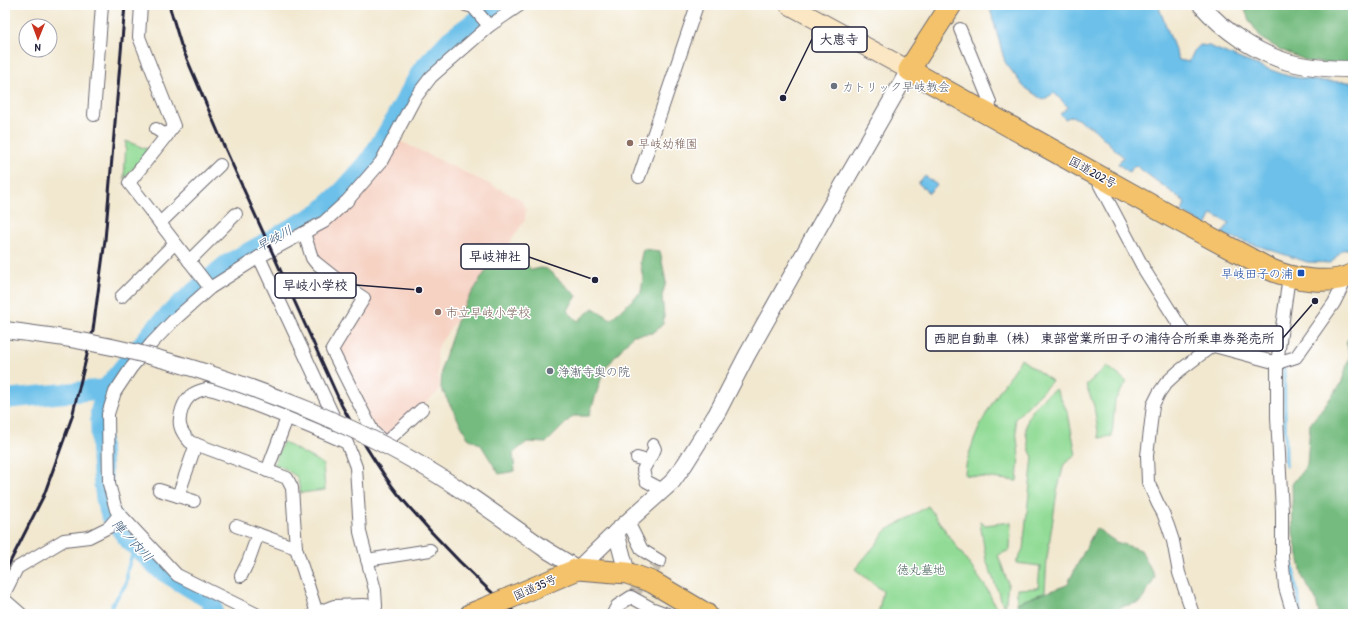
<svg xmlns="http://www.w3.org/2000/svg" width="1358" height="619" viewBox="0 0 1358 619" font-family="'Patrick Hand','Klee One',sans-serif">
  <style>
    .built { fill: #f6d2c3 }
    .green { fill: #92db96; stroke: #5a7e68 }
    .forest { fill: #75bb7f; stroke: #4c6e5d }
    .water { fill: #6cc0e9; stroke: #477192 }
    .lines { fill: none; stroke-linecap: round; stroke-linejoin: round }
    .stream { stroke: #6cc0e9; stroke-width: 3.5 }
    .river { stroke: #6cc0e9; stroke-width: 20 }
    .minor-tunnel { stroke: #c8c0b2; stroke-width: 12; stroke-dasharray: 12 6; stroke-linecap: butt }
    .minor-casing { stroke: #6b676f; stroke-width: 14 }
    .tertiary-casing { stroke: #6b676f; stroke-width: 18 }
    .secondary-casing { stroke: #6b676f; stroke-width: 20 }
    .trunk-casing { stroke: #6b676f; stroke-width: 23 }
    .minor { stroke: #fff; stroke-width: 12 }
    .tertiary { stroke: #fff; stroke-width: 16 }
    .secondary { stroke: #fbe7c3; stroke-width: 18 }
    .trunk { stroke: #f4c26a; stroke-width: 21 }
    .rail { stroke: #22223b; stroke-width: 3 }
    .tertiary-bridge-casing { stroke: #6b676f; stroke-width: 18; stroke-linecap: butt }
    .trunk-bridge-casing { stroke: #6b676f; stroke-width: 23; stroke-linecap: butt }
    .tertiary-bridge { stroke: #fff; stroke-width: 16 }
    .trunk-bridge { stroke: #f4c26a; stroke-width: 21 }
    .worship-dot { fill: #6b7280; stroke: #fff; stroke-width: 1.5 }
    .education-dot { fill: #8d6e63; stroke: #fff; stroke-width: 1.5 }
    .transit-dot { fill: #1a4fb4; stroke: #fff; stroke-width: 1.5 }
    .labels { text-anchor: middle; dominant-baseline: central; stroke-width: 3; stroke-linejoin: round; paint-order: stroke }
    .worship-label { font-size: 12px; fill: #5b616d; stroke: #fff; text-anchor: start }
    .education-label { font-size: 12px; fill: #785e54; stroke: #fff; text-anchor: start }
    .street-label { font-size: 12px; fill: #22223b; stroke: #fff }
    .transit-label { font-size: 12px; fill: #164399; stroke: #fff; text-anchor: end }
    .park-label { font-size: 12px; fill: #49635b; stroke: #fff }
    .water-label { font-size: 13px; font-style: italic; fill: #3c5978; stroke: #fff }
    .leader { fill: none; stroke: #22223b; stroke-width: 1.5 }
    .callout-dot { fill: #22223b; stroke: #fff; stroke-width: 1.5 }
    .callout { fill: #fff; stroke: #22223b; stroke-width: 1.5 }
    .callout-label { font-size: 13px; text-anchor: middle; font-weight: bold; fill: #22223b }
  </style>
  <rect width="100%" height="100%" fill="#fff"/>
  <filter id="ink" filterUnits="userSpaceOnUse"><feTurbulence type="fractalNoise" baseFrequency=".025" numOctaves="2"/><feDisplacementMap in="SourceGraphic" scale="8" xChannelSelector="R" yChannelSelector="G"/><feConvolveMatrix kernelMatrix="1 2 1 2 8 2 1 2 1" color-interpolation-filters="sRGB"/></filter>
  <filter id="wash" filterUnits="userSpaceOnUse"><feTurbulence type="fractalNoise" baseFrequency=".012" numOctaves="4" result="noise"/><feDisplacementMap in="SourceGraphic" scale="16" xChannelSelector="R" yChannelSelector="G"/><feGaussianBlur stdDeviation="0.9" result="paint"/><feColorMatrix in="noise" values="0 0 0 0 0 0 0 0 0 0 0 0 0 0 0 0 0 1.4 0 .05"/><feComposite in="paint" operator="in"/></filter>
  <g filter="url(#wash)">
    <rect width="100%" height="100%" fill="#f2e8d0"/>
    <polygon class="built" points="396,139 520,199 526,208 525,220 439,345 437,353 439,391 387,437 376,432 336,354 341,341 370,295 352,285 315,259 309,235"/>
    <g class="green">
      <polygon points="126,141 149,150 124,179"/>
      <path d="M1021 359 1052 381 1015 419 1019 456 1017 481 965 475C965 467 967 461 969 454 980 419 1000 389 1021 359Z"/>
      <polygon points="1107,366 1127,382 1115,400 1112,436 1099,438 1094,406 1086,385"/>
      <path d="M1056 389 1068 413 1076 455 1064 464 1057 492 1047 558 1045 592 1017 603V589L1038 588 1040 566 1016 563 1023 549 1033 457C1030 452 1029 448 1028 442 1027 438 1026 434 1026 430 1025 414 1044 395 1056 389Z"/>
      <polygon points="283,442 323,464 325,490 301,493 297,477 284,468 274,464"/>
      <polygon points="928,506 987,589 999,614 878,614 883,591 855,569 878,542 884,532"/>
      <polygon points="980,522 985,525 1011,522 1010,550 998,555 1008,583 1005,610 986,560"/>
    </g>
    <g class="forest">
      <polygon points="1243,5 1353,5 1353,63 1310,62 1281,50 1262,39 1249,20"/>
      <polygon points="643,249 660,251 666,282 662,296 664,317 663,324 653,333 633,335 604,370 589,416 573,416 546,443 527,442 513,453 515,471 499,474 481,445 468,438 441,388 442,366 460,312 492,261 526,264 532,270 541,268 547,269 577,296 567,311 578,321 593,308 611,319 641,292 643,278 640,262"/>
      <polygon points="1353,332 1353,614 1319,614 1316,600 1303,578 1293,533 1292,484 1307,465 1310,424 1341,384 1350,355 1346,342"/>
      <polygon points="1096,528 1116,542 1141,550 1155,577 1141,602 1120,607 1121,614 1019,614 1017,603 1067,585"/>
    </g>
    <g class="water">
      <polygon points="989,5 1158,5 1179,60 1189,62 1194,51 1200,45 1209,46 1243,60 1288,76 1318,81 1353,82 1353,248 1342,250 1331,263 1307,262 1222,234 1229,223 1212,214 1206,226 1182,212 1185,202 1135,165 1129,172 1118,164 1123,157 1094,129 1072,116 1065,119 1060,114 1068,107 1054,93 1043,100 1023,86 1005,62"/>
      <polygon points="925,176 937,185 929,193 918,183"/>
    </g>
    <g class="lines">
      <g class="stream">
        <polyline points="1284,366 1286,466"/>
        <polyline points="1287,536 1301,614"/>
        <polyline points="109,614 112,605 126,584 127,578 127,571 135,545"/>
      </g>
      <g class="river">
        <polyline points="106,389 100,412 101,451 103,480 106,502 111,516 129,540 161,570 212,601 213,614"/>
        <polyline points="5,399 106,389 153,331 178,306 226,265 319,213 344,190 368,163 386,135 422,70 450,40 497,5"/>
      </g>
    </g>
  </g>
  <g filter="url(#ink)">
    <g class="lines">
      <polyline class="minor-tunnel" points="631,597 660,561"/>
      <g class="minor-casing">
        <g id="minor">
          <polyline points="141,5 139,37 174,126 129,183 210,288"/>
          <polyline points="466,5 473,7 489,26"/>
          <polyline points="960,29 990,102 989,114"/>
          <polyline points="94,115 102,5"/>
          <polyline points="156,129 167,136"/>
          <polyline points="1095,176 1145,271 1188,339 1277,363 1289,276"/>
          <polyline points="639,177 697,5"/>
          <polyline points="160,223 220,165"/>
          <polyline points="304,233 312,258 315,262 344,285 364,298 332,350 373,432 385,443 422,409"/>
          <polyline points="259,257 338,426"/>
          <polyline points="189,261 236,214"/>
          <polyline points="121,297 175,243"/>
          <polyline points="653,445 655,449 643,470 646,481 663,490"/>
          <polyline points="637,458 648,461"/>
          <polyline points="267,471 287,418"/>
          <polyline points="159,490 178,496 196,444"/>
          <polyline points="178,496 194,501"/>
          <polyline points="628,522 642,550 660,561"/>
          <polyline points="236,526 296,548"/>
          <polyline points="367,560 430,550"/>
          <polyline points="241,576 248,562 258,534"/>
          <polyline points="5,592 17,568 64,540 89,537 109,527 120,514"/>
          <polyline points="5,600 21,614"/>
          <path d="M317 613 296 548 292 488 287 478 190 442C180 431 177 423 182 409 186 397 193 392 206 389 213 388 239 399 247 402 280 415 314 428 347 443L356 467 360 532 375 590 376 606"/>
          <polyline points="256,614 177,575 116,510 109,484 108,414 115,392 131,368 151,344 173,321 210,288 259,257 324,222 347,201 381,162 415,98 431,77 489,26 520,5"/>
          <polyline points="313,614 334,606 363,605 376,606 374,613"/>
          <polyline points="613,614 617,606 631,597 651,608 667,614"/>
          <polyline points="1193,614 1179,573 1173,541 1168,526 1163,513 1158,504 1148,482 1147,456 1153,405 1159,393 1166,383 1179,371 1212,346"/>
          <polyline points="1293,614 1285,587 1282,556 1282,511 1277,417 1277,363 1296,357 1334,303 1347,277"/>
        </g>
      </g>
      <g class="tertiary-casing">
        <g id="tertiary">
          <path d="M1201 5C1224 31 1255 52 1288 62 1309 68 1332 69 1353 69"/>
          <polyline points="616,532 627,573"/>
          <polyline points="545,549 578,569 616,532 672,482 685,464 717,413 747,355 824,218 909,70"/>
        </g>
      </g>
      <g class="secondary-casing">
        <polyline id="secondary" points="789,5 909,70"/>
      </g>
      <g class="trunk-casing">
        <g id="trunk">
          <path d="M951 5 909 70 1174 218 1269 269C1291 279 1331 286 1353 274"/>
          <polyline points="512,597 578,569 627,573 652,582 706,614"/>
          <polyline points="471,614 486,608"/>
        </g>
      </g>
      <use href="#minor" class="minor"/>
      <use href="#tertiary" class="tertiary"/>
      <use href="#secondary" class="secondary"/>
      <use href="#trunk" class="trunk"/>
      <g class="rail">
        <path d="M169 5 181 45 224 146 342 406C359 436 377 467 398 494 434 537 473 577 516 614"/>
        <polyline points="5,572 44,495 72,417 93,330 105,240 125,5"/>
      </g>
      <g class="tertiary-bridge-casing">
        <path id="tertiary-bridge" d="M5 330C34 334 63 337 92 343 167 357 240 382 311 411 346 426 381 442 414 461 460 487 502 519 545 549"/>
      </g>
      <g class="trunk-bridge-casing">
        <polyline id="trunk-bridge" points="486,608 512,597"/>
      </g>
      <use href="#tertiary-bridge" class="tertiary-bridge"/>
      <use href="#trunk-bridge" class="trunk-bridge"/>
    </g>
  </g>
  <g class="worship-dot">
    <circle cx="834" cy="86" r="4"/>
    <circle cx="550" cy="371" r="4"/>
  </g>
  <g class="education-dot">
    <circle cx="630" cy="143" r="4"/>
    <circle cx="438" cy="312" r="4"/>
  </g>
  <rect class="transit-dot" x="1297" y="269" width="8" height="8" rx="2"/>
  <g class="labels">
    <g class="worship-label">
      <text x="842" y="86">カトリック早岐教会</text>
      <text x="558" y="371">浄漸寺奥の院</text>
    </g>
    <g class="education-label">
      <text x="638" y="143">早岐幼稚園</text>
      <text x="446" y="312">市立早岐小学校</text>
    </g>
    <g class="street-label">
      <text transform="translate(1093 172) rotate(29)">国道202号</text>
      <text transform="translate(535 587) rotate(-24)">国道35号</text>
    </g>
    <g class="transit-label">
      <text x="1293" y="273">早岐田子の浦</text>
    </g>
    <g class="park-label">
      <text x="921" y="569">徳丸墓地</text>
    </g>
    <g class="water-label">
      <text transform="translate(274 238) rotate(-29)">早岐川</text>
      <text transform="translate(133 540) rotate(47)">陣ノ内川</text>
    </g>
  </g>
  <path class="leader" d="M783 98L812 39M595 280L529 257M419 290L356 285M1315 301L1283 338"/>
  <g class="callout-dot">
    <circle cx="783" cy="98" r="4"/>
    <circle cx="595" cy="280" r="4"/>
    <circle cx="419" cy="290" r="4"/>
    <circle cx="1315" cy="301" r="4"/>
  </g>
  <g class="callout">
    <rect x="812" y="27" width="55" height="25" rx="4"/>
    <rect x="461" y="244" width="68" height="25" rx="4"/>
    <rect x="275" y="273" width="81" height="25" rx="4"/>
    <rect x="926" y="326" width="357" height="25" rx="4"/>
  </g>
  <g class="callout-label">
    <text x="839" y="44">大恵寺</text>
    <text x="495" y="261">早岐神社</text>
    <text x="315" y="290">早岐小学校</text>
    <text x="1104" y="343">西肥自動車（株） 東部営業所田子の浦待合所乗車券発売所</text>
  </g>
  <rect width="1358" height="619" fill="none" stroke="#fff" stroke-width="20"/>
  <g transform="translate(38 38) rotate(181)"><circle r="19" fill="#ffffff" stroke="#a7a7b1"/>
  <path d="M0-3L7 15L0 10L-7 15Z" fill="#c8321e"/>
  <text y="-6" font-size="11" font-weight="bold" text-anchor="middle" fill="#22223b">N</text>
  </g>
</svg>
